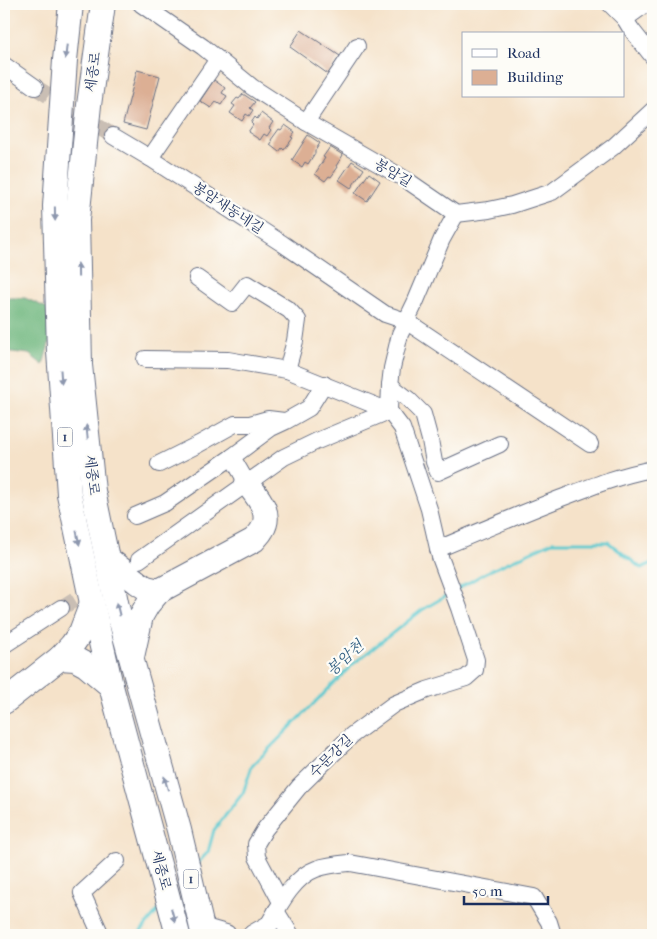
<svg xmlns="http://www.w3.org/2000/svg" width="657" height="939" viewBox="0 0 657 939" font-family="'IM FELL French Canon','Noto Serif KR',serif">
  <style>
    .forest { fill: #6cb57b; stroke: #44726c }
    .lines { fill: none; stroke-linecap: round; stroke-linejoin: round }
    .stream { stroke: #5bc9d0; stroke-width: 3 }
    .building { fill: #dcaf94 }
    .minor-tunnel { stroke: #c9beb4; stroke-width: 16; stroke-dasharray: 16 8; stroke-linecap: butt }
    .minor-casing { stroke: #676e83; stroke-width: 18 }
    .major-casing { stroke: #676e83; stroke-width: 22 }
    .highway-casing { stroke: #676e83; stroke-width: 26 }
    .minor { stroke: #fff; stroke-width: 16 }
    .major { stroke: #fff; stroke-width: 20 }
    .highway { stroke: #fff; stroke-width: 24 }
    .oneway { fill: #8d97ae }
    .labels { text-anchor: middle; dominant-baseline: central; stroke-width: 4.5; stroke-linejoin: round; paint-order: stroke }
    .shield { fill: #fdfcf7; stroke: #5f6c8c; stroke-width: 1 }
    .shield-label { font-size: 12px; font-weight: bold; fill: #1b2f5e }
    .street-label { font-size: 14px; fill: #1b2f5e; stroke: #fdfcf7 }
    .water-label { font-size: 15px; font-style: italic; fill: #2e5d80; stroke: #fdfcf7 }
  </style>
  <rect width="100%" height="100%" fill="#fdfcf7"/>
  <filter id="ink" filterUnits="userSpaceOnUse"><feTurbulence type="fractalNoise" baseFrequency=".02" numOctaves="2"/><feDisplacementMap in="SourceGraphic" scale="10" xChannelSelector="R" yChannelSelector="G"/><feConvolveMatrix kernelMatrix="1 2 1 2 8 2 1 2 1" color-interpolation-filters="sRGB"/></filter>
  <filter id="wash" filterUnits="userSpaceOnUse"><feTurbulence type="fractalNoise" baseFrequency=".0096" numOctaves="4" result="noise"/><feDisplacementMap in="SourceGraphic" scale="20" xChannelSelector="R" yChannelSelector="G"/><feGaussianBlur stdDeviation="1.12" result="paint"/><feColorMatrix in="noise" values="0 0 0 0 0 0 0 0 0 0 0 0 0 0 0 0 0 1.4 0 .05"/><feComposite in="paint" operator="in"/></filter>
  <g filter="url(#wash)">
    <rect width="100%" height="100%" fill="#f5e2c9"/>
    <polygon class="forest" points="4,298 25,298 47,308 50,340 43,365 29,354 4,351"/>
    <g class="lines">
      <g class="stream">
        <polyline points="456,590 485,573 552,542 608,542 641,568 653,563"/>
        <polyline points="197,864 208,852 214,830 243,793 252,766 353,664 422,610 449,594"/>
        <polyline points="138,935 161,907"/>
      </g>
    </g>
    <g id="blocks">
      <g class="building">
        <polygon points="301,30 340,56 328,74 290,47"/>
        <polygon points="137,70 160,76 146,130 123,124"/>
        <polygon points="214,80 225,88 222,93 227,96 221,105 216,102 211,108 200,101"/>
        <polygon points="243,94 255,102 250,108 253,110 249,116 246,114 242,121 230,113 235,106 232,104 237,98 239,99"/>
        <polygon points="261,113 273,122 269,128 271,130 267,136 264,134 260,140 248,132 253,125 251,123 255,117 257,119"/>
        <polygon points="285,125 295,132 291,137 293,138 284,150 282,148 279,152 270,145 272,142 271,140 279,129 281,130"/>
        <polygon points="308,135 320,143 315,151 315,153 308,164 305,162 302,167 292,160"/>
        <polygon points="330,147 343,155 336,166 338,167 331,177 329,176 325,181 315,174 325,158 323,157"/>
        <polygon points="352,161 364,169 351,188 339,180"/>
        <polygon points="369,173 380,181 367,201 355,193"/>
      </g>
    </g>
  </g>
  <g filter="url(#ink)">
    <use href="#blocks" fill-opacity="0" stroke="#676e83" stroke-width="1"/>
    <g class="lines">
      <g class="minor-tunnel">
        <polyline points="35,87 113,136"/>
        <polyline points="61,608 98,585"/>
      </g>
      <g class="minor-casing">
        <g id="minor">
          <polyline points="141,4 203,47 252,87 306,122 405,179 456,214 489,210 512,205 552,192 613,147 653,110"/>
          <polyline points="610,4 625,19 631,29 653,57"/>
          <polyline points="625,19 646,4"/>
          <polyline points="218,59 150,158 283,244 385,314 406,321 590,444"/>
          <polyline points="4,65 35,87"/>
          <polyline points="306,122 357,46"/>
          <polyline points="113,136 150,158"/>
          <polyline points="197,278 232,303 247,284 289,310 298,320 295,341 287,370"/>
          <polyline points="145,359 228,360 287,370 389,411 390,385 392,368 400,334 415,303 442,239 456,214"/>
          <polyline points="390,385 408,399 423,414 430,440 434,462 438,472 500,444"/>
          <polyline points="232,457 247,483"/>
          <polyline points="159,464 199,444 235,424 250,424 268,419 284,421"/>
          <polyline points="135,516 165,503 232,457 271,428 286,421 309,408 324,384"/>
          <path d="M438 549C478 532 518 515 559 499 590 487 620 475 653 469"/>
          <polyline points="139,560 284,457 317,441 389,411 402,428 429,509 440,557 459,608 476,660 475,670 466,678 427,690 394,704 352,735 299,787 265,829 256,844 257,857 281,902"/>
          <polyline points="4,645 61,608"/>
          <polyline points="276,911 291,935"/>
          <path d="M267 927C278 908 293 877 316 869 327 865 339 864 350 863L534 897 549 922 553 935"/>
          <polyline points="101,935 82,893 117,861"/>
        </g>
      </g>
      <g class="major-casing">
        <g id="major">
          <polyline points="202,928 226,935"/>
          <polyline points="253,935 267,927 263,935"/>
        </g>
      </g>
      <g class="highway-casing">
        <g id="highway">
          <polyline points="71,4 65,60 55,206 59,352 69,494 92,603 111,686 178,935"/>
          <polyline points="103,4 89,105 77,220 80,365 93,491 117,607 179,830 202,928"/>
          <polyline points="107,558 137,582 146,588 159,591 148,604 141,616 132,657"/>
          <path d="M159 591 254 540C256 537 260 534 262 530 273 513 257 496 247 483"/>
          <polyline points="92,603 81,632 72,645 60,658 75,659 86,665 111,686"/>
          <polyline points="4,702 60,658"/>
        </g>
      </g>
      <use href="#minor" class="minor"/>
      <use href="#major" class="major"/>
      <use href="#highway" class="highway"/>
    </g>
    <defs><path id="oneway-solid" d="M-6-.8H1V-3.2L6.5 0L1 3.2V.8H-6Z" transform="scale(1.25)"/></defs>
    <g class="oneway">
      <use href="#oneway-solid" transform="translate(66 52) rotate(96)"/>
      <use href="#oneway-solid" transform="translate(55 214) rotate(89)"/>
      <use href="#oneway-solid" transform="translate(78 270) rotate(-91)"/>
      <use href="#oneway-solid" transform="translate(61 377) rotate(86)"/>
      <use href="#oneway-solid" transform="translate(87 432) rotate(-96)"/>
      <use href="#oneway-solid" transform="translate(78 538) rotate(78)"/>
      <use href="#oneway-solid" transform="translate(118 609) rotate(-104)"/>
      <use href="#oneway-solid" transform="translate(166 783) rotate(-106)"/>
      <use href="#oneway-solid" transform="translate(173 915) rotate(75)"/>
    </g>
  </g>
  <g class="labels">
    <g class="shield">
      <rect x="57.5" y="427.5" width="15" height="19" rx="4"/>
      <rect x="183.5" y="869.5" width="15" height="19" rx="4"/>
    </g>
    <g class="shield-label">
      <text x="65" y="437">1</text>
      <text x="191" y="879">1</text>
    </g>
    <g class="street-label">
      <text transform="translate(93 72) rotate(-82)">세종로</text>
      <text transform="translate(393 173) rotate(31)">봉암길</text>
      <text transform="translate(228 208) rotate(33)">봉암새동네길</text>
      <text transform="translate(92 475) rotate(83)">세종로</text>
      <text transform="translate(331 756) rotate(-44)">수문강길</text>
      <text transform="translate(161 870) rotate(75)">세종로</text>
    </g>
    <g class="water-label">
      <text transform="translate(345 658) rotate(-42)">봉암천</text>
    </g>
  </g>
  <rect width="657" height="939" fill="none" stroke="#fdfcf7" stroke-width="20"/>
  <rect x="462" y="32" width="162" height="65" fill="#fdfcf7" stroke="#a3aaba"/>
  <rect x="472" y="49" width="25" height="8" fill="#ffffff" stroke="#a3aaba"/>
  <text x="507" y="58" font-size="15" fill="#1b2f5e">Road</text>
  <rect x="472" y="70" width="25" height="15" fill="#dcaf94" stroke="#a3aaba"/>
  <text x="507" y="82" font-size="15" fill="#1b2f5e">Building</text>
  <path d="M464 896v8h84v-8" fill="none" stroke="#1b2f5e" stroke-width="2.5"/>
  <text x="472" y="896" font-size="15" fill="#1b2f5e" stroke="#fdfcf7" stroke-width="4" paint-order="stroke">50 m</text>
</svg>
